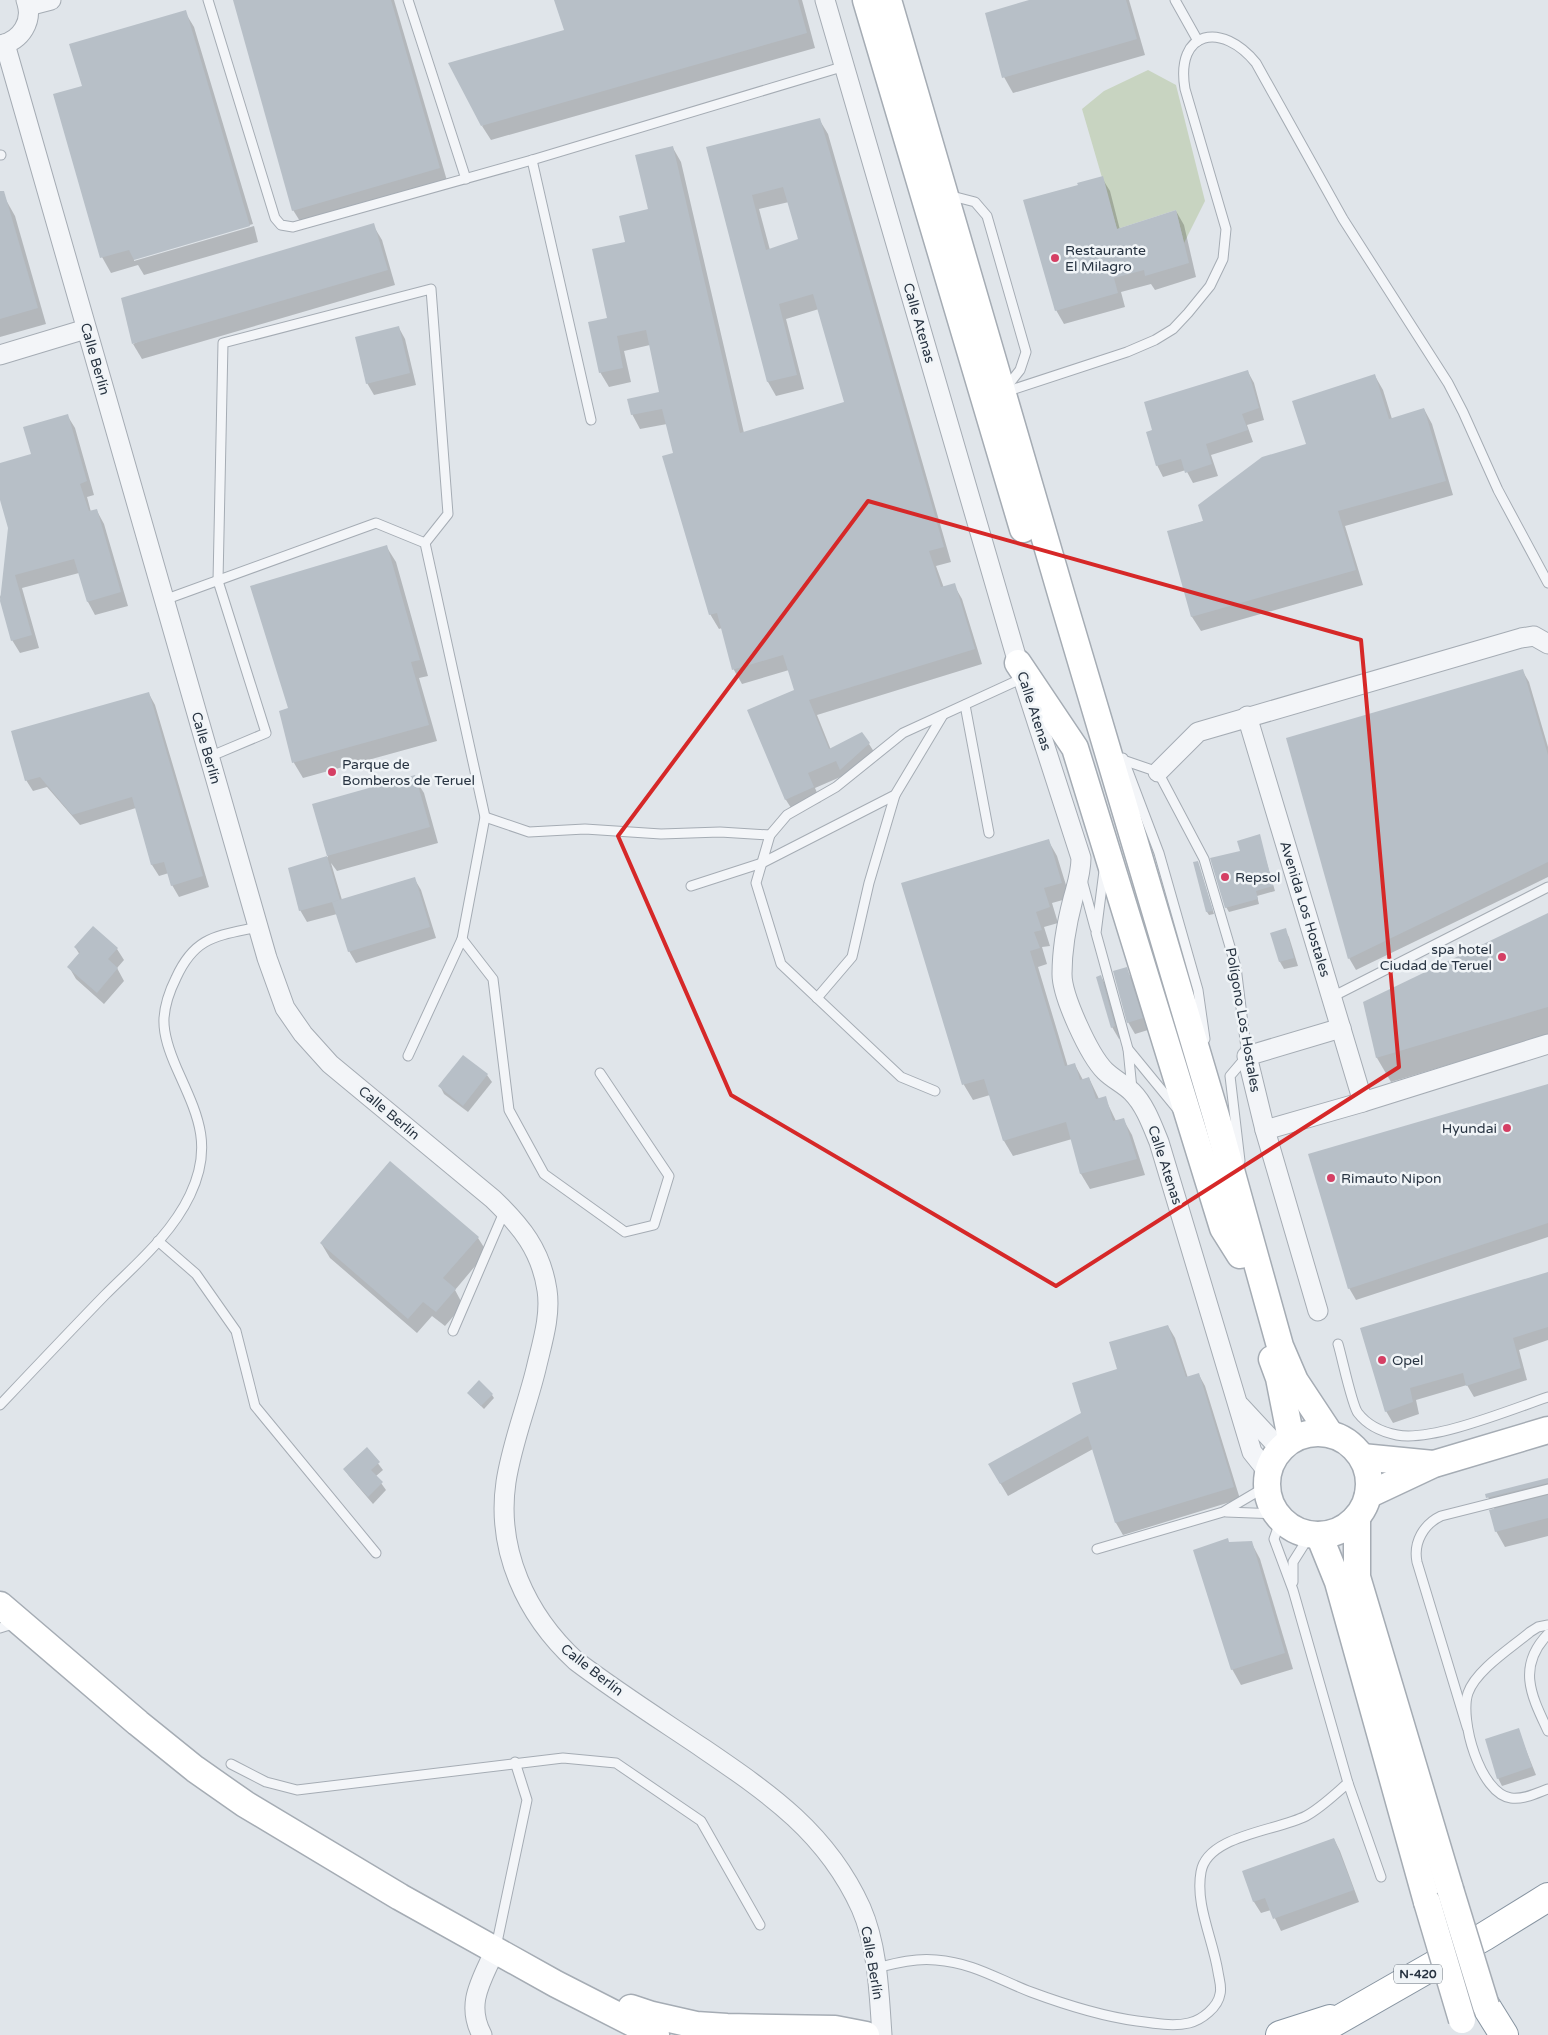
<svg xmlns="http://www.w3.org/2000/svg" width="1548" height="2035" viewBox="0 0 1548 2035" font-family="'Varela Round',sans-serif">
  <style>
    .green { fill: #c8d4c1 }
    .shadow { fill: #0003; fill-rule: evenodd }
    .building { fill: #b7bfc7; fill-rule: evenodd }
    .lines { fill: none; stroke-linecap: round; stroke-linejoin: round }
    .lane-casing { stroke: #a5acb4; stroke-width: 11 }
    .street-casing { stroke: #a5acb4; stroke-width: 21 }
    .secondary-casing { stroke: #a5acb4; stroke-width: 29 }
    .highway-casing { stroke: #8794a1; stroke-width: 30 }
    .lane { stroke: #f3f5f8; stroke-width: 9 }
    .street { stroke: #f3f5f8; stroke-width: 19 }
    .secondary { stroke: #fff; stroke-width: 26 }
    .highway { stroke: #fff; stroke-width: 28 }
    .secondary-bridge-casing { stroke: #a5acb4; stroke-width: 29; stroke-linecap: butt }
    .secondary-bridge { stroke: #fff; stroke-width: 26 }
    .marked { fill: none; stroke: #d62828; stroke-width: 4; stroke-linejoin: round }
    .poi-dot { fill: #d53f64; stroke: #f0f4f7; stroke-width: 2 }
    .labels { text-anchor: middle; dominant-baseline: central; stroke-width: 5; stroke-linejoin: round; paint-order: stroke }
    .shield { fill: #f0f4f7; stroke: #646e78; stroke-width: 1 }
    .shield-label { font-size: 12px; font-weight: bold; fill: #283442 }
    .poi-label { font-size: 14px; fill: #283442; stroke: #f0f4f7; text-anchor: start }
    .street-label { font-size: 14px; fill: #283442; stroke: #f0f4f7 }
  </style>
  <rect width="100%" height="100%" fill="#e0e5ea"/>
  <polygon class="green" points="1148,70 1176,85 1205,201 1184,243 1176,210 1117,229 1082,109 1104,91"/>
  <g class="shadow">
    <polygon points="234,0 394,0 448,184 303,226 293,210"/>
    <polygon points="556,0 802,0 815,48 491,140 482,126 566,31"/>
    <polygon points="1034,0 1129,0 1145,55 1013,93 1004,77"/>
    <polygon points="185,12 194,27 253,224 134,259 134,261 254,226 258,242 144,275 138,265 111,273 102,257 83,87"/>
    <path d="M819 119 828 134 951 562 936 566 944 588 954 585 962 599 982 664 817 715 831 750 869 744 878 758 849 783 845 775 815 788 821 802 795 814 786 800 749 711 795 691 789 670 742 684 734 670 722 628 719 629 710 614 667 424 640 429 632 414 661 393 650 345 624 351 631 382 609 387 600 372 609 319 626 243 649 210 673 148 681 162 744 433 845 403 819 309 786 319 804 389 776 396 768 382 707 148ZM789 202 800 240 770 250 759 209Z"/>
    <polygon points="1102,178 1110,191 1120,230 1176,211 1184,225 1196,277 1155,290 1151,284 1121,292 1125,307 1064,324 1056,310 1080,186"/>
    <polygon points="6,200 15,216 46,324 0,337 0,202"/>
    <polygon points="373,225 382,240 395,285 142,359 133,344"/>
    <polygon points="399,328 405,339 416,385 374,395 367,383"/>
    <polygon points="1248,372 1254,383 1264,420 1247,425 1253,442 1211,455 1218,476 1193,483 1186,470 1163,477 1157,465 1154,431"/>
    <polygon points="1375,376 1383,390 1392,419 1424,409 1432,424 1453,495 1345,526 1363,585 1201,631 1192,617 1168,532 1204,521 1307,445"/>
    <polygon points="67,415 75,428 94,495 87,497 91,512 97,511 104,524 128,606 95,615 88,602 79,573 22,588 39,648 20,653 12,640 0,597 2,593 10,528 0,496 0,464 32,455"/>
    <polygon points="386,546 396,562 428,676 419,678 437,741 303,778 294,763 280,712 290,709"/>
    <polygon points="1522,670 1529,682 1548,747 1548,877 1356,970 1349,958 1287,739"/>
    <polygon points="149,694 155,705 209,887 179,897 172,885 169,873 159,876 152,865 136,808 80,825 47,787 33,791 26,780"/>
    <polygon points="414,777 424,793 438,843 337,871 331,863 342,900 414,878 421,890 436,938 356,963 349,951 337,914 307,922 300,910 290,869 328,857 314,805"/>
    <polygon points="1259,836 1275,891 1257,896 1259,904 1229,912 1226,907 1241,852"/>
    <polygon points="1048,840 1057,856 1070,898 1052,903 1058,923 1044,927 1050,946 1042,947 1047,964 1038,967 1068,1067 1075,1065 1083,1080 1089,1078 1099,1099 1105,1098 1116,1121 1123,1119 1132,1135 1145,1175 1090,1189 1081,1174 1072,1139 1013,1156 1004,1141 990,1095 973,1100 964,1085 903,884"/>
    <polygon points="1195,863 1199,866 1214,914 1209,915 1207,912"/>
    <polygon points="1548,914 1548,1035 1391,1082 1377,1058 1364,1003"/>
    <polygon points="1285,930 1289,937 1298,966 1284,969 1280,962 1272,933"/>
    <polygon points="75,947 117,949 124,960 117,968 124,981 104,1004 76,979 69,967 80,955"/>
    <polygon points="1126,969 1133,981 1148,1030 1135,1034 1128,1022"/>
    <polygon points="1101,976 1107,988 1121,1038 1119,1039 1112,1027"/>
    <polygon points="487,1075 492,1082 468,1112 444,1094 440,1086"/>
    <polygon points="1548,1085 1548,1237 1356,1300 1349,1288"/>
    <polygon points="390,1162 478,1238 487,1252 455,1290 463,1305 445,1326 432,1316 417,1333 330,1258 321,1243"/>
    <polygon points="1548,1273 1548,1340 1519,1350 1527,1380 1474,1397 1467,1385 1416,1400 1419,1414 1393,1423 1386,1411 1361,1329"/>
    <polygon points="1168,1326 1175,1338 1188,1378 1199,1375 1205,1386 1240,1499 1123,1535 1116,1523 1093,1449 1008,1496 996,1476 1083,1414 1119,1370"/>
    <polygon points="469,1394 492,1395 494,1398 484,1409"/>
    <polygon points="367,1449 383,1470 376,1476 386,1490 373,1504 349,1476 344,1469"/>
    <polygon points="1548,1480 1548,1536 1505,1547 1496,1531 1495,1510 1487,1495"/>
    <polygon points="1251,1542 1260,1559 1293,1669 1241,1685 1232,1669 1229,1543"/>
    <polygon points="1518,1730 1536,1775 1502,1786 1498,1778"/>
    <polygon points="1334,1839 1340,1851 1359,1902 1281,1931 1271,1910 1261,1913 1254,1902 1243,1872"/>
  </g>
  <g class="building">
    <polygon points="233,0 391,0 440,168 292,211"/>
    <polygon points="554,0 798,0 807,33 481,126 448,63 564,30"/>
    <polygon points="1029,0 1126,0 1137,39 1002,78 985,13"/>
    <polygon points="186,10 250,226 134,260 129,250 100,258 53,94 82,86 69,44"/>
    <path d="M820 118 944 547 929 551 941 587 955 583 975 649 809 700 829 749 862 732 870 743 840 770 836 761 808 773 814 787 785 800 747 710 794 690 783 655 732 670 717 613 709 615 662 456 673 453 662 409 631 415 627 399 659 392 646 330 617 336 623 368 599 373 588 322 607 318 592 249 625 242 619 216 648 209 635 155 673 146 740 433 844 402 813 294 779 304 797 375 767 382 706 147ZM783 187 798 239 766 250 752 195Z"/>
    <polygon points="1103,176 1117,229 1176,210 1189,263 1145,276 1144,270 1114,278 1118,293 1055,311 1023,200 1078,185 1077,183"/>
    <polygon points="0,191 4,191 38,308 0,319"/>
    <polygon points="374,223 388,270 132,344 121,298"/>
    <polygon points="399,326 410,373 366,384 355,337"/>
    <polygon points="1248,370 1259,408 1242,414 1248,430 1206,444 1212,464 1185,473 1181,459 1156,466 1146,432 1152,430 1144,402"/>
    <polygon points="1375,374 1389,419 1424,408 1446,481 1338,511 1356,570 1191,617 1167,531 1203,521 1198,505 1262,457 1306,444 1292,401"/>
    <polygon points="68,414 87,481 80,484 89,511 97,509 121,592 87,602 74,559 15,575 32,635 11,641 0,601 8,528 0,500 0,463 31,454 23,427"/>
    <polygon points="387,545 420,660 411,662 429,725 292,763 279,711 288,708 250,586"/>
    <polygon points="1523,669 1548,755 1548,862 1348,959 1286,738"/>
    <polygon points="149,692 203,876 171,886 164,862 151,865 132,797 72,815 40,777 25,781 11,731"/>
    <polygon points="415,775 430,827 327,856 312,804"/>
    <polygon points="1260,834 1273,886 1256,891 1258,899 1225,908 1210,858 1240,851 1237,841"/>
    <polygon points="1049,839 1062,883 1044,888 1050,907 1036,912 1042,930 1034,932 1040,948 1030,951 1065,1066 1075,1063 1080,1080 1089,1077 1096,1099 1106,1096 1113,1121 1124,1118 1137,1159 1080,1174 1066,1122 1003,1141 984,1079 962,1085 901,883"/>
    <polygon points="327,856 340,900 299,911 288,868"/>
    <polygon points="1198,861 1213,911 1206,912 1193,862"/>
    <polygon points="415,877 430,927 348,952 332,902"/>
    <polygon points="1548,913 1548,1007 1376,1058 1363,1002"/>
    <polygon points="93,926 118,948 108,959 118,968 97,993 67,967 80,952 74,947"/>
    <polygon points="1286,928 1294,958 1279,962 1270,933"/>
    <polygon points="1127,967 1143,1018 1127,1023 1113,971"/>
    <polygon points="1101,975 1115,1026 1111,1028 1096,977"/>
    <polygon points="463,1055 488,1074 463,1106 438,1086"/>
    <polygon points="1548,1084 1548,1223 1348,1289 1308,1154"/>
    <polygon points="390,1161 479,1237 443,1278 456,1289 436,1312 423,1302 408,1319 320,1243"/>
    <polygon points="1548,1272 1548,1327 1513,1338 1521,1368 1466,1386 1463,1373 1410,1388 1413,1402 1385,1412 1360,1328"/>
    <polygon points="1168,1325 1186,1377 1199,1373 1234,1487 1115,1523 1088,1436 1000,1484 988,1464 1081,1413 1072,1383 1117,1369 1109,1342"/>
    <polygon points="479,1380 493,1394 481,1406 467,1393"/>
    <polygon points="367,1447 380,1462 371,1470 383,1482 368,1497 343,1469"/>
    <polygon points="1548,1478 1548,1483 1486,1498 1485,1494"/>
    <polygon points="1548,1495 1548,1518 1495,1532 1489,1510"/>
    <polygon points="1228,1538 1229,1542 1252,1541 1285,1653 1231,1670 1193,1550"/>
    <polygon points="1519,1728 1532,1767 1497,1779 1485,1739"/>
    <polygon points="1334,1838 1354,1890 1273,1919 1265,1898 1253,1902 1242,1871"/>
  </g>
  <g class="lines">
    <g class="lane-casing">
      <g id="lane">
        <polyline points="208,0 275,218 281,225 293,227 532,160 845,66"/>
        <polyline points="408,0 466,179"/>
        <polyline points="1175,0 1198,41"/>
        <polyline points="0,155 1,155"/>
        <polyline points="532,160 591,420"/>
        <polyline points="948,195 975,202 987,216 1026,352 1020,370 1005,389"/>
        <path d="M1005 392 1127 352 1155 340 1173 329 1188 313 1210 286 1223 259 1226 229 1185 89C1175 30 1222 21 1256 63L1343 219 1448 383 1463 412 1498 490 1548 583"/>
        <polyline points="164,600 376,523 425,543 485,817 462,939 408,1056"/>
        <polyline points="965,705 989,833"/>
        <polyline points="209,757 266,733 218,581 223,343 431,289 448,514 425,543"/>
        <polyline points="1123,758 1159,853 1198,990 1205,1039"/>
        <polyline points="1123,760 1158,772 1204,859 1236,967 1247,1056 1230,1076 1240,1161"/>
        <polyline points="485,817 529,832 585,829 661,834 720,832 770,835"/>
        <polyline points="1104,871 1096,933 1128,1049 1178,1110"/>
        <polyline points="1082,880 1095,928"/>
        <polyline points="691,886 762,863 895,795 943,715"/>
        <polyline points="462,939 493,979 509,1110 544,1174 625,1232 654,1225 669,1176 600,1073"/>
        <polyline points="1332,997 1548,887"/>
        <polyline points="817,998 852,957 869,883 895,795"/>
        <polyline points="1128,1049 1132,1089"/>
        <polyline points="935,1091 901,1077 781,964 756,883 770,835 787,815 836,787 903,733 1023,678"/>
        <polyline points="158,1241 196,1274 236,1331 255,1406 376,1553"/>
        <polyline points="453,1331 505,1210"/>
        <path d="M1338 1344C1342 1357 1352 1406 1358 1413 1368 1426 1382 1432 1397 1435 1433 1442 1512 1409 1548 1397"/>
        <path d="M0 1405C35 1368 70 1331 105 1295 136 1264 171 1235 190 1195 214 1145 197 1114 177 1069 170 1053 163 1035 164 1018 165 1004 170 990 176 978 195 936 217 936 258 927"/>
        <polyline points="1226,1512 1276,1514"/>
        <polyline points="1281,1519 1274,1539 1293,1590 1348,1783 1381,1877"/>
        <polyline points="1097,1549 1223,1512 1267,1486"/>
        <polyline points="1293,1582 1293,1562 1310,1535"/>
        <path d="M1548 1625 1538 1627 1530 1632C1511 1648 1476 1670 1468 1693 1459 1719 1480 1794 1511 1798 1523 1800 1537 1793 1548 1789"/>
        <polyline points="0,1628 16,1623"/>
        <path d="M1548 1634C1516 1667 1532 1697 1548 1731"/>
        <path d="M1467 1727 1417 1562C1413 1542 1424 1524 1441 1516L1548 1489"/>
        <polyline points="231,1764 266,1782 297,1790 563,1758 616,1763 701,1821 760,1925"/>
        <polyline points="496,1947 527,1800 515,1762"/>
        <path d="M876 1968C896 1963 915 1958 936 1960 974 1963 997 1979 1031 1992 1066 2005 1100 2016 1137 2021 1154 2023 1172 2027 1189 2023 1202 2020 1218 2007 1220 1994 1222 1987 1219 1979 1218 1972 1213 1939 1195 1905 1201 1872 1207 1835 1277 1831 1306 1816 1321 1808 1335 1794 1348 1783"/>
      </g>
    </g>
    <g class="street-casing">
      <g id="street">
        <path d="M825 0 1018 663 1081 858C1081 873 1077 884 1073 899 1067 922 1062 950 1062 974 1062 996 1089 1055 1105 1071 1113 1079 1124 1084 1132 1092 1145 1105 1152 1125 1159 1142L1252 1452 1268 1472"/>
        <polyline points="28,6 51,0"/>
        <path d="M5 44 267 958 285 1008 303 1034 330 1064 493 1199C521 1226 541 1250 547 1290 551 1316 542 1343 536 1369 527 1406 512 1443 506 1482 496 1550 526 1615 576 1661 617 1692 661 1720 704 1749 770 1794 827 1833 861 1908 878 1947 879 1993 882 2035"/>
        <path d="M0 45C21 41 34 21 26 0"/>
        <polyline points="0,355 86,329"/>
        <polyline points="1247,716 1363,1102"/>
        <polyline points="1158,772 1198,732 1521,638 1534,636 1548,644"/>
        <polyline points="1265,1130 1363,1102 1548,1044"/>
        <polyline points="1318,1311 1265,1130 1247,1056 1341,1028"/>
        <polyline points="1240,1406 1280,1449"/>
        <path d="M482 2035C465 2003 482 1980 495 1950"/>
      </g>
    </g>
    <g class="secondary-casing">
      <g id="secondary">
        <polyline points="866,0 1023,529"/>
        <polyline points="888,0 1062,597 1216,1116 1280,1346 1295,1381 1330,1434"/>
        <polyline points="1018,663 1075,748 1223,1228 1240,1255"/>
        <polyline points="1272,1359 1279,1378 1291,1439"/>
        <circle cx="1318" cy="1484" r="51"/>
        <polyline points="1362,1457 1433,1464"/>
        <polyline points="1368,1495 1434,1464 1548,1430"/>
        <polyline points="1357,1517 1357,1577 1450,1889"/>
        <polyline points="1319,1535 1338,1582 1427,1902"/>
        <polyline points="0,1605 138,1723 195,1769 245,1804 400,1897 556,1984 656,2035"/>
        <polyline points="631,2008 652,2015 696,2025 727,2027 835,2029 866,2035"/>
      </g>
    </g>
    <g class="highway-casing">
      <g id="highway">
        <polyline points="1486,2006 1504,2035"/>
        <polyline points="1280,2035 1330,2019"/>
        <polyline points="1312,2035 1485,1936 1548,1897"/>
      </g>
    </g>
    <use href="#lane" class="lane"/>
    <use href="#street" class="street"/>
    <use href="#secondary" class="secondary"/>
    <use href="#highway" class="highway"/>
    <g class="secondary-bridge-casing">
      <g id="secondary-bridge">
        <polyline points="1450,1889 1486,2006"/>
        <polyline points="1427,1902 1462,2020"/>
      </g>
    </g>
    <use href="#secondary-bridge" class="secondary-bridge"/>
  </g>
  <path class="marked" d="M868 501 1361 640 1399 1067 1056 1286 731 1095 618 836Z"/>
  <g class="poi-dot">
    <circle cx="1055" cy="258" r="5"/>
    <circle cx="332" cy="772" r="5"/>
    <circle cx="1225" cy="877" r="5"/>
    <circle cx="1502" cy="957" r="5"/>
    <circle cx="1507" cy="1128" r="5"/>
    <circle cx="1331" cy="1178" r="5"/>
    <circle cx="1382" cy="1360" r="5"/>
  </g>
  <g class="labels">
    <rect class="shield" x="1394" y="1964.5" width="48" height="19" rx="4"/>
    <g class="shield-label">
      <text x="1418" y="1974">N-420</text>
    </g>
    <g class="poi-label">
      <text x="1065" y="250">Restaurante<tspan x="1065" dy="16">El Milagro</tspan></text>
      <text x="342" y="764">Parque de<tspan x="342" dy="16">Bomberos de Teruel</tspan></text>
      <text x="1235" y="877">Repsol</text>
      <text x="1492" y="949" text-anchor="end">spa hotel<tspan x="1492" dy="16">Ciudad de Teruel</tspan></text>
      <text x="1497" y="1128" text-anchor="end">Hyundai</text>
      <text x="1341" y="1178">Rimauto Nipon</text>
      <text x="1392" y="1360">Opel</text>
    </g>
    <g class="street-label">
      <text transform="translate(919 323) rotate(74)">Calle Atenas</text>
      <text transform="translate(95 359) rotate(74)">Calle Berlín</text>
      <text transform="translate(1034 711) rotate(72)">Calle Atenas</text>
      <text transform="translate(206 748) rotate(74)">Calle Berlín</text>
      <text transform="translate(1305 909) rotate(73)">Avenida Los Hostales</text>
      <text transform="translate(1243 1020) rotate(80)">Polígono Los Hostales</text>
      <text transform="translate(389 1113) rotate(40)">Calle Berlín</text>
      <text transform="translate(1165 1165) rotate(72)">Calle Atenas</text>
      <text transform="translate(592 1670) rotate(38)">Calle Berlín</text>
      <text transform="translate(872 1963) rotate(80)">Calle Berlín</text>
    </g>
  </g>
</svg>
